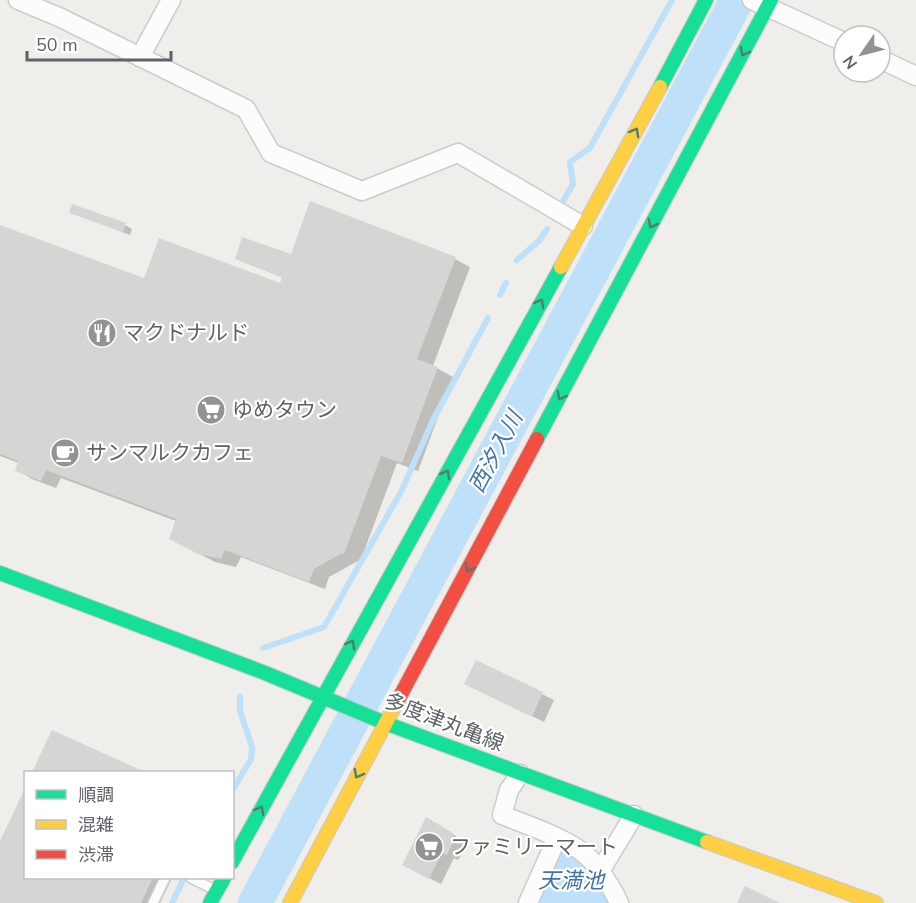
<svg xmlns="http://www.w3.org/2000/svg" width="916" height="903" viewBox="0 0 916 903" font-family="'Nunito Sans','Noto Sans JP',sans-serif">
  <style>
    .water { fill: #bfe0f9 }
    .shadow { fill: #0003 }
    .lines { fill: none; stroke-linecap: round; stroke-linejoin: round }
    .stream { stroke: #bfe0f9; stroke-width: 6 }
    .river { stroke: #bfe0f9; stroke-width: 34 }
    .building { fill: #d6d5d3 }
    .lane-casing { stroke: #cbcccc; stroke-width: 12 }
    .street-casing { stroke: #cbcccc; stroke-width: 21 }
    .fast-casing { stroke: #cacacb; stroke-width: 16 }
    .slow-casing { stroke: #cacacb; stroke-width: 16 }
    .jam-casing { stroke: #cacacb; stroke-width: 16 }
    .lane { stroke: #fdfcfc; stroke-width: 9 }
    .street { stroke: #fdfcfc; stroke-width: 18 }
    .fast { stroke: #16e098; stroke-width: 14 }
    .slow { stroke: #ffcf43; stroke-width: 14 }
    .jam { stroke: #f24e42; stroke-width: 14 }
    .oneway { stroke: #507c72 }
    .labels { text-anchor: middle; dominant-baseline: central; stroke-width: 4.5; stroke-linejoin: round; paint-order: stroke }
    .poi-label { font-size: 21px; fill: #5f6368; stroke: #fff; text-anchor: start }
    .street-label { font-size: 21px; fill: #5f6368; stroke: #fff }
    .water-label { font-size: 22px; font-style: italic; fill: #4174aa; stroke: #fff }
  </style>
  <rect width="100%" height="100%" fill="#efeeea"/>
  <polygon class="water" points="566,850 584,859 611,903 538,903 559,851"/>
  <g class="shadow">
    <polygon points="70,212 125,225 132,229 130,235"/>
    <polygon points="0,226 145,280 281,285 284,278 236,259 291,256 455,259 470,267 433,366 453,377 418,471 397,463 360,562 358,561 329,577 325,589 241,557 236,567 215,562 186,547 176,521 61,478 56,488 32,479 17,470 19,463 0,456"/>
    <polygon points="477,662 554,700 544,722 477,689"/>
    <polygon points="53,732 141,772 34,772"/>
    <polygon points="427,819 464,841 463,846 465,848 458,860 454,858 441,884 415,871"/>
    <polygon points="0,845 26,878 172,878 160,903 0,903"/>
  </g>
  <g class="lines">
    <g class="stream">
      <polyline points="560,207 573,184 570,162 590,148 672,0"/>
      <polyline points="517,260 539,241 547,229"/>
      <polyline points="500,295 506,283"/>
      <polyline points="263,648 324,627 401,492 433,420 488,318"/>
      <polyline points="232,791 251,759 252,747 240,711 240,697"/>
      <polyline points="172,903 184,878"/>
    </g>
    <polyline class="river" points="255,903 737,0"/>
  </g>
  <g class="building">
    <polygon points="310,201 456,257 417,359 438,367 402,463 381,456 344,554 342,553 314,569 309,582 225,550 221,559 198,554 169,539 176,519 46,470 41,481 15,471 18,461 0,454 0,225 144,278 159,238 280,283 282,277 235,259 242,237 291,254"/>
    <polygon points="72,204 126,223 123,232 69,213"/>
    <polygon points="476,660 543,692 532,717 464,684"/>
    <polygon points="52,730 145,772 32,772"/>
    <polygon points="26,786 26,878 153,878 141,903 0,903 0,841"/>
    <polygon points="426,817 453,833 452,838 454,840 447,855 442,853 429,879 402,865"/>
    <polygon points="745,886 780,903 737,903"/>
  </g>
  <g class="lines">
    <g class="lane-casing">
      <g id="lane">
        <polyline points="191,878 215,890"/>
        <polyline points="153,903 165,878"/>
      </g>
    </g>
    <g class="street-casing">
      <g id="street">
        <polyline points="18,0 59,17 246,109 271,153 362,191 458,153 583,226"/>
        <polyline points="752,0 844,42"/>
        <polyline points="140,57 171,0"/>
        <polyline points="880,59 916,76"/>
        <path d="M520 774 509 790 502 815C527 825 567 838 587 856 598 866 613 889 619 903"/>
        <polyline points="599,873 634,815"/>
        <polyline points="528,903 557,838"/>
      </g>
    </g>
    <g class="fast-casing">
      <g id="fast">
        <polyline points="660,87 706,0"/>
        <polyline points="537,439 771,0"/>
        <polyline points="0,573 265,673 385,723 707,842"/>
        <polyline points="232,862 561,267"/>
        <polyline points="210,903 224,878"/>
      </g>
    </g>
    <g class="slow-casing">
      <g id="slow">
        <polyline points="561,267 660,87"/>
        <polyline points="707,842 876,903"/>
        <polyline points="290,903 398,700"/>
      </g>
    </g>
    <g class="jam-casing">
      <polyline id="jam" points="398,700 537,439"/>
    </g>
    <use href="#lane" class="lane"/>
    <use href="#street" class="street"/>
    <use href="#fast" class="fast"/>
    <use href="#slow" class="slow"/>
    <use href="#jam" class="jam"/>
  </g>
  <defs><path id="oneway-chevron" d="M-2-3.5L2.5 0L-2 3.5" fill="none" stroke-width="1.6" stroke-linecap="round" stroke-linejoin="round" transform="scale(1.5)"/></defs>
  <g class="oneway">
    <use href="#oneway-chevron" transform="translate(744 52) rotate(118)"/>
    <use href="#oneway-chevron" transform="translate(635 132) rotate(-61)"/>
    <use href="#oneway-chevron" transform="translate(652 224) rotate(118)"/>
    <use href="#oneway-chevron" transform="translate(540 303) rotate(-61)"/>
    <use href="#oneway-chevron" transform="translate(561 396) rotate(118)"/>
    <use href="#oneway-chevron" transform="translate(446 474) rotate(-61)"/>
    <use href="#oneway-chevron" transform="translate(469 568) rotate(118)"/>
    <use href="#oneway-chevron" transform="translate(351 644) rotate(-61)"/>
    <use href="#oneway-chevron" transform="translate(358 774) rotate(118)"/>
    <use href="#oneway-chevron" transform="translate(260 810) rotate(-61)"/>
  </g>
  <defs>
    <g id="restaurant-disc" transform="scale(1.5)"><circle r="9.5" fill="#919496" stroke="#fff"/><path d="M-5-6h1v4h1v-4h1v4h1v-4h1v5L-1.5 .5V6h-2V.5L-5-1ZM5-6V6H3V1.5H1.5Q1.5-4 5-6Z" fill="#fff"/></g>
    <g id="supermarket-disc" transform="scale(1.5)"><circle r="9.5" fill="#919496" stroke="#fff"/><path d="M-6-5.5h2.5l.6 2H6L4.5 2H-2.5L-4.4-4H-6ZM-1.5 3.2a1.3 1.3 0 1 0 .1 0ZM3 3.2a1.3 1.3 0 1 0 .1 0Z" fill="#fff"/></g>
    <g id="cafe-disc" transform="scale(1.5)"><circle r="9.5" fill="#919496" stroke="#fff"/><path d="M-5.5-4.5H6V0H3Q3 3.5 0 3.5H-2.5Q-5.5 3.5-5.5 0ZM3-3.2v2h1.7v-2ZM-6 4.5H4V6H-6Z" fill="#fff"/></g>
  </defs>
  <g fill-rule="evenodd">
    <use href="#restaurant-disc" x="102" y="333"/>
    <use href="#supermarket-disc" x="211" y="410"/>
    <use href="#cafe-disc" x="65" y="453"/>
    <use href="#supermarket-disc" x="429" y="847"/>
  </g>
  <g class="labels">
    <g class="poi-label">
      <text x="123" y="333">マクドナルド</text>
      <text x="232" y="410">ゆめタウン</text>
      <text x="86" y="453">サンマルクカフェ</text>
      <text x="450" y="847">ファミリーマート</text>
    </g>
    <g class="street-label">
      <text transform="translate(444 722) rotate(21)">多度津丸亀線</text>
    </g>
    <g class="water-label">
      <text transform="translate(496 452) rotate(-62)">西汐入川</text>
      <text x="571" y="881">天満池</text>
    </g>
  </g>
  <rect x="24" y="771" width="210" height="108" fill="#ffffff" stroke="#bfc1c3" stroke-width="1.5"/>
  <rect x="36" y="790" width="30" height="9" fill="#16e098" stroke="#bfc1c3" stroke-width="1.5"/>
  <text x="78" y="801" font-size="18" fill="#5f6368">順調</text>
  <rect x="36" y="820" width="30" height="9" fill="#ffcf43" stroke="#bfc1c3" stroke-width="1.5"/>
  <text x="78" y="831" font-size="18" fill="#5f6368">混雑</text>
  <rect x="36" y="850" width="30" height="9" fill="#f24e42" stroke="#bfc1c3" stroke-width="1.5"/>
  <text x="78" y="861" font-size="18" fill="#5f6368">渋滞</text>
  <g transform="translate(862 54) rotate(235)"><circle r="28" fill="#ffffff" stroke="#bfc1c3" stroke-width="1.5"/>
  <path d="M0-4.5L10 22L0 15L-10 22Z" fill="#919496"/>
  <text y="-9" font-size="16" font-weight="bold" text-anchor="middle" fill="#5f6368">N</text>
  </g>
  <path d="M27 51v9h144v-9" fill="none" stroke="#5f6368" stroke-width="3"/>
  <text x="36" y="51" font-size="18" fill="#5f6368" stroke="#ffffff" stroke-width="4.5" paint-order="stroke">50 m</text>
</svg>
